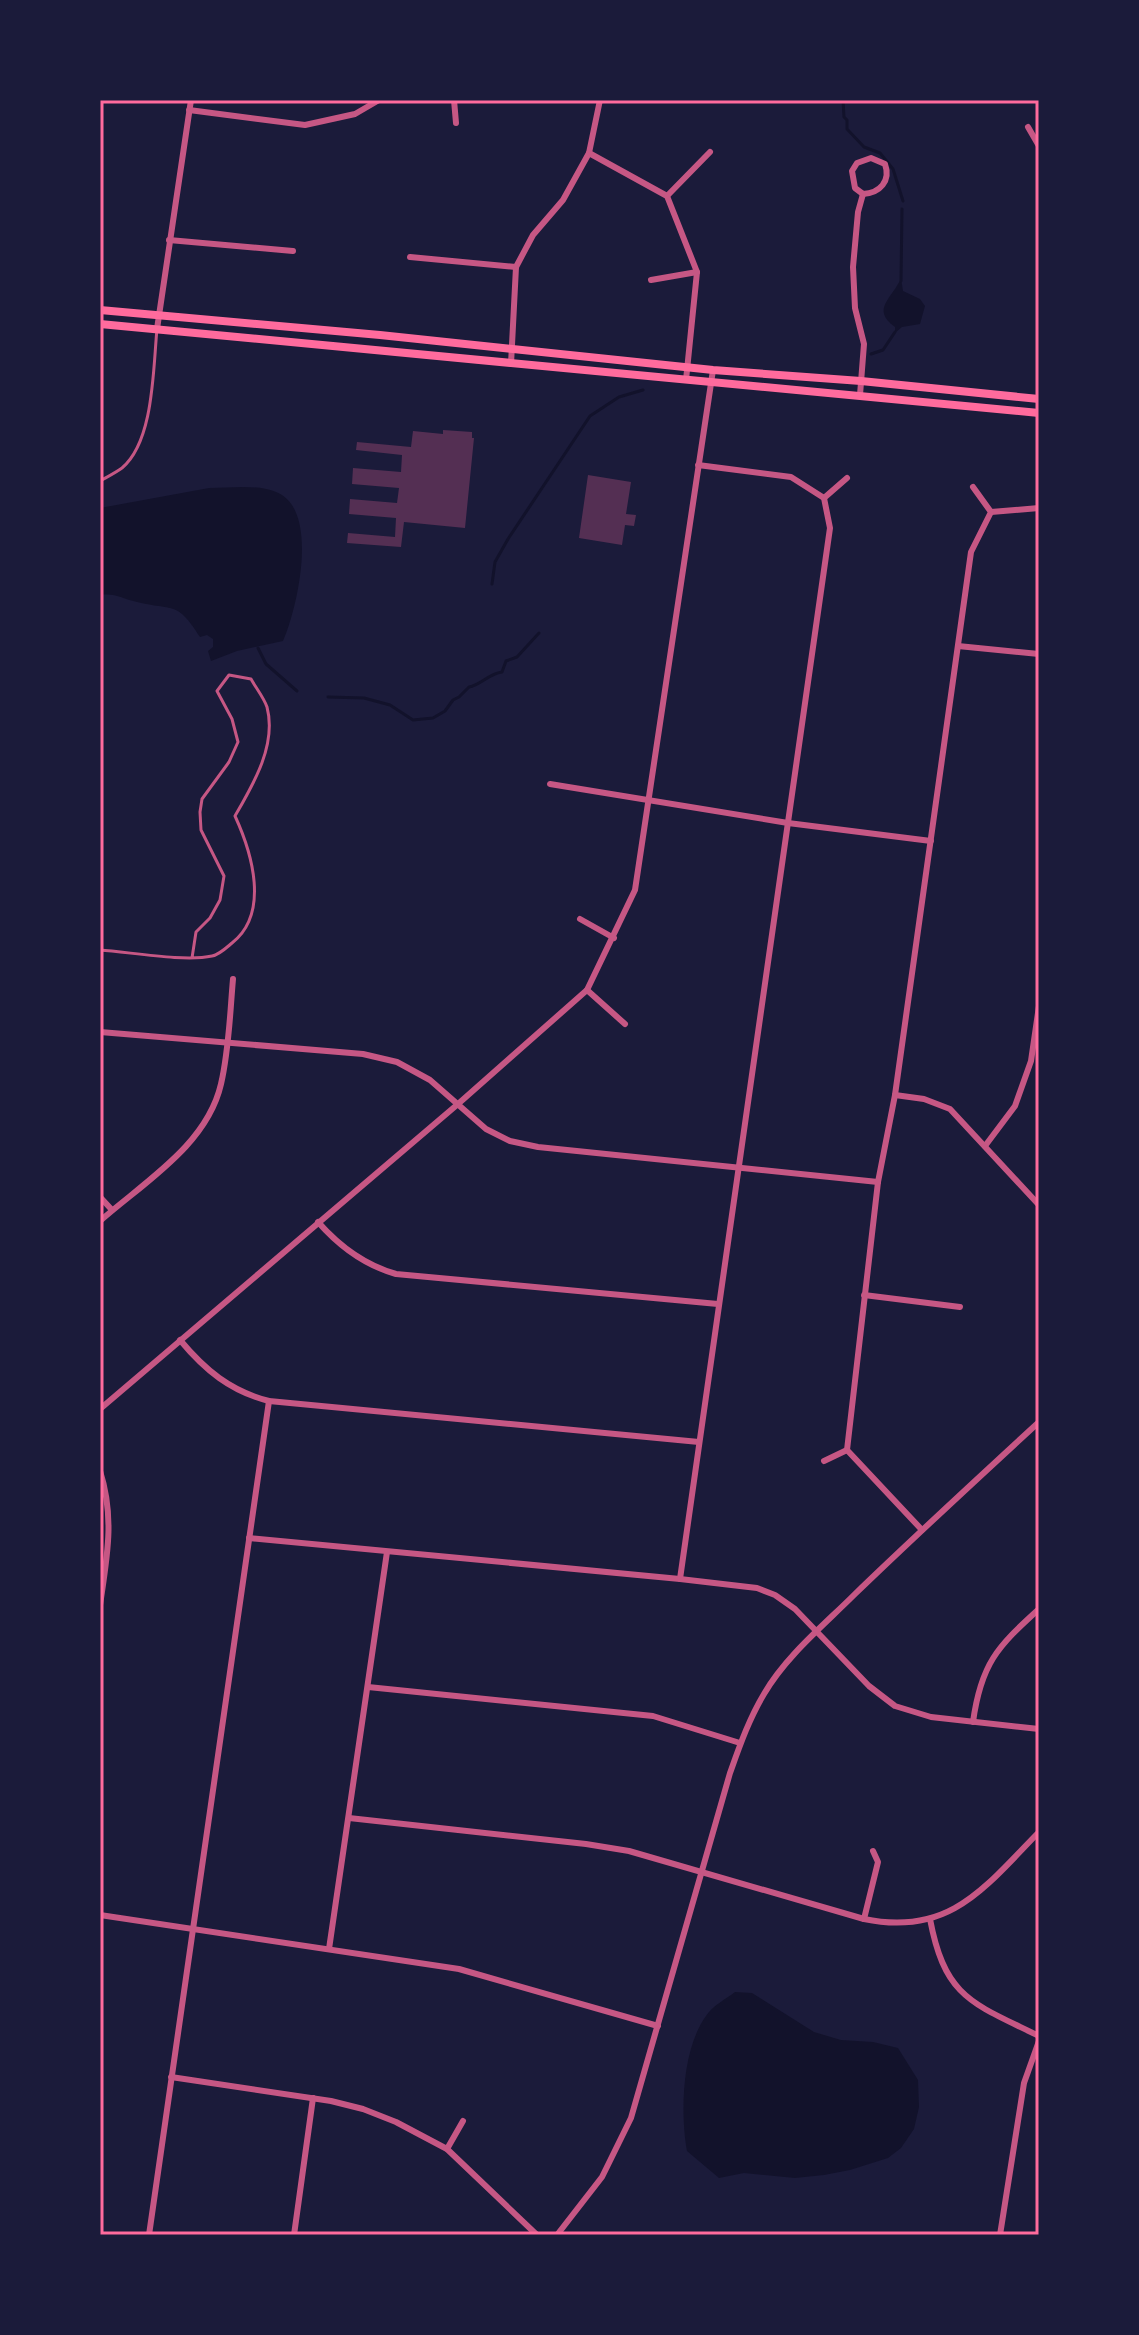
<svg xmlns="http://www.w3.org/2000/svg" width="1139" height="2335" viewBox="0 0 1139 2335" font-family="'Roboto Serif',serif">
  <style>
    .water { fill: #12122b }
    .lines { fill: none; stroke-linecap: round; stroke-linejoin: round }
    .stream { stroke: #12122b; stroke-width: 3 }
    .building { fill: #542f53 }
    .service { stroke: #c65784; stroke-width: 3 }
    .minor { stroke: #c65784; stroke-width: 6 }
    .secondary { stroke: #ff6b9d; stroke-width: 8 }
    .neatline { fill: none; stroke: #ff6b9d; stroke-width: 3 }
  </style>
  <rect width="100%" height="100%" fill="#1b1b3a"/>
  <g class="water">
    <path d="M901 278 903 291 920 299 925 306 920 324 902 327 895 333V327C870 309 893 298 901 278Z"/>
    <path d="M209 488C232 488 261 483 282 495 318 518 297 609 283 641L237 651 211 661 208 651 213 647V639L207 635 200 637C177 600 173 611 137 602 122 599 117 593 100 595V508Z"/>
    <path d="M735 1992 752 1993 814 2032 841 2040 873 2042 898 2048 918 2080 919 2107 914 2129 901 2148 888 2158 850 2170 824 2175 795 2178 744 2173 719 2178 687 2151C680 2112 682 2049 706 2016 712 2006 726 1999 735 1992Z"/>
  </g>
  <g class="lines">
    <g class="stream">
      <polyline points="843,100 844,117 847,120 847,129 864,147 880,153 893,169 903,201"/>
      <polyline points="901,281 902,209"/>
      <polyline points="871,354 883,350 895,332"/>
      <polyline points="492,584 495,562 508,539 590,416 619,397 643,390"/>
      <polyline points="258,648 266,664 297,691"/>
      <path d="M328 697 364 698 390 705 413 720 433 718 445 711 453 700 459 697 469 687C481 685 488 674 502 672L506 661 517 657 539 633"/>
    </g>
  </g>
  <g class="building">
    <polygon points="443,430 472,432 472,438 474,438 465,528 404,522 401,547 347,543 348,533 395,537 396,518 349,514 350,499 397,503 399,488 352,484 353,468 401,472 402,455 356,450 357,442 411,447 413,431 443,434"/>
    <polygon points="588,475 631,482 626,514 636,515 634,526 625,525 622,545 579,538"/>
  </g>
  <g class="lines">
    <g class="service">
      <path d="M100 481C107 477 115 473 122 468 154 441 153 369 157 329"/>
      <path d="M100 950C130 952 184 962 212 956 219 955 226 948 232 943 270 913 252 853 235 816 253 785 277 745 267 707 264 698 256 688 251 679L229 675 217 691 232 719 238 742 229 762 202 799 200 812 201 830 224 876 220 900 210 918 196 932 192 958"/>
    </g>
    <g class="minor">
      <polyline points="454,100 456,123"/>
      <polyline points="189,110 305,125 355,114 379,100"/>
      <polyline points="1028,127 1039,146"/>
      <polyline points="589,153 667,196 697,272 686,380"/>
      <path d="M871 158 885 164C891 181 880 193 863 194L855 188 852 171 857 163Z"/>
      <polyline points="667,196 710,152"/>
      <polyline points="169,240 293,251"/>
      <polyline points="410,257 516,267"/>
      <polyline points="651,280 697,272"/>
      <polyline points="157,329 191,100"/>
      <polyline points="511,364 516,267 533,235 563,200 589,153 600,100"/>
      <polyline points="860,395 864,344 855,308 853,267 858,212 863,194"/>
      <polyline points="824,498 847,478"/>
      <polyline points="991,512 1039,508"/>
      <polyline points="958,646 1039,654"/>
      <polyline points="550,784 788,823 931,841"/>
      <polyline points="580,919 614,938"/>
      <polyline points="587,990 625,1024"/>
      <polyline points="100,1032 363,1054 397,1062 430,1080 486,1129 510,1141 538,1147 878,1182"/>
      <polyline points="895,1095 924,1099 950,1109 1039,1205"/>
      <polyline points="985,1146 1015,1106 1031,1061 1039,1006"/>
      <polyline points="100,1197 112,1210"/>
      <path d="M100 1221C144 1182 207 1145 221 1084 229 1050 230 1013 233 979"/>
      <path d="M318 1222C340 1247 364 1265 396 1274L718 1304"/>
      <polyline points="864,1295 960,1307"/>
      <path d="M180 1340C205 1370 230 1391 269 1401L699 1442"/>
      <polyline points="100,1409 458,1104 587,990 635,890 713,370"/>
      <polyline points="824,1461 847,1450"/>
      <path d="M100 1471C115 1518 107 1557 100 1605"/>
      <polyline points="922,1530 847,1450 878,1182 895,1095 971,552 991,512 973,487"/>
      <polyline points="249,1538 680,1579 757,1588 775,1595 795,1609 869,1686 895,1706 931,1717 1039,1729"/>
      <polyline points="680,1579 830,528 824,498 791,477 698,465"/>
      <polyline points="368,1687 653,1716 740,1743"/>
      <path d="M973 1722C981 1664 997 1647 1039 1609"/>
      <path d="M349 1818 586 1844 629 1851 864 1919C950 1937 985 1887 1039 1832"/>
      <polyline points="100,1915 459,1969 658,2026"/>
      <polyline points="864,1919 878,1862 873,1851"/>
      <path d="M930 1919C945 1998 972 2003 1039 2036"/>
      <polyline points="329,1949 387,1552"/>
      <polyline points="171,2077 331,2101 363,2109 396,2122 447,2149 537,2235"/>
      <polyline points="447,2149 463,2121"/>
      <polyline points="149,2235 269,1401"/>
      <polyline points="294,2235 313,2098"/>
      <path d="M557 2235 602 2177 631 2118 730 1773C740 1745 749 1719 764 1694 786 1656 824 1625 855 1594 915 1536 977 1479 1039 1422"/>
      <polyline points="1000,2235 1024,2083 1039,2041"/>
    </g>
    <g class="secondary">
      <polyline points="100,310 380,335 713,370 861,381 1039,399"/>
      <polyline points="100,324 1039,413"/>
    </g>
  </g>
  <rect width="1139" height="2335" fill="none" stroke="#1b1b3a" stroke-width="204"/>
  <rect x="102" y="102" width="935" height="2131" class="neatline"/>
</svg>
